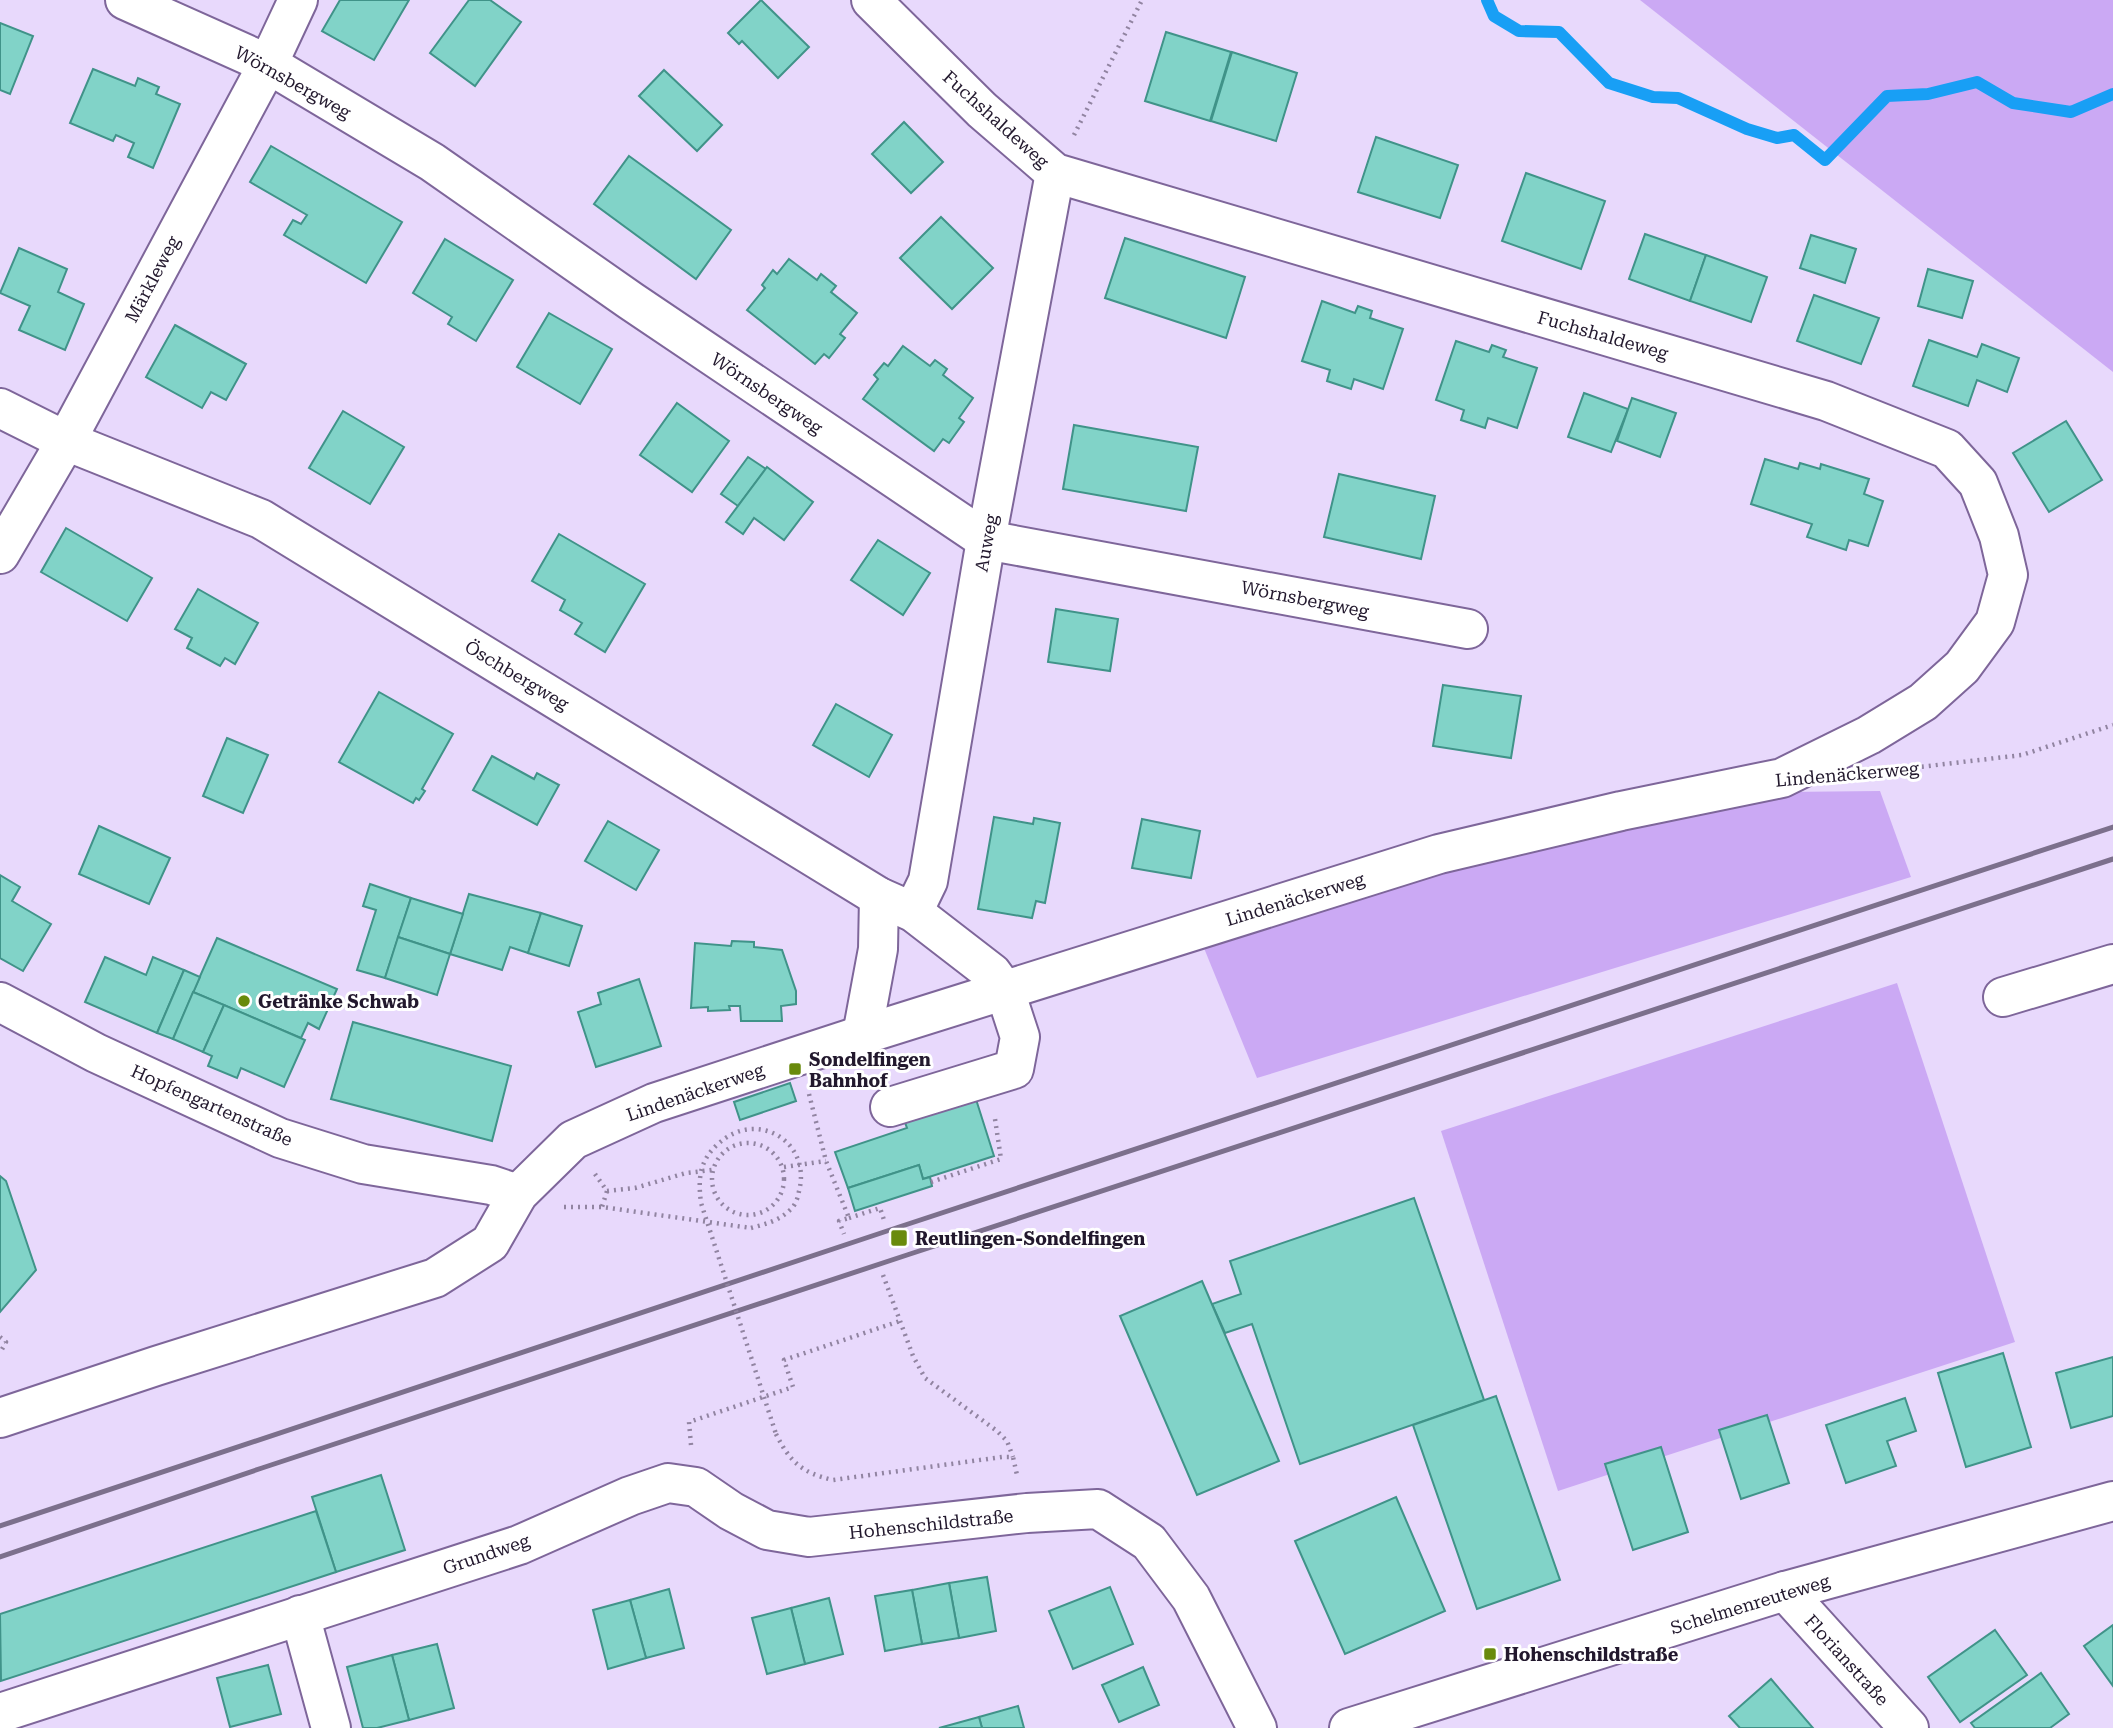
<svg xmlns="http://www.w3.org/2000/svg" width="2113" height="1728" viewBox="0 0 2113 1728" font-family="'Roboto Serif',serif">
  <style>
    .green { fill: #cba9f4 }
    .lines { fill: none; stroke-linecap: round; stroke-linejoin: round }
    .stream { stroke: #189ff5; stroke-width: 12 }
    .building { fill: #81d3c8; stroke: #409389; stroke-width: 2 }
    .minor-casing { stroke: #7e669a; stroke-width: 42 }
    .path { stroke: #9184a1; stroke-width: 4.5; stroke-dasharray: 2 5; stroke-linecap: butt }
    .minor { stroke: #fff; stroke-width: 38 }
    .rail { stroke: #7c708c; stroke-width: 5 }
    .path-bridge { stroke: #9184a1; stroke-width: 4.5; stroke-dasharray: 2 5; stroke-linecap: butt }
    .poi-dot { fill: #698a0c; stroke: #fff; stroke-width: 2.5 }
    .labels { text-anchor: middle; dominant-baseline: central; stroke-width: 6; stroke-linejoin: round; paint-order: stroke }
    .street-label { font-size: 18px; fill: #22182d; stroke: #fff }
    .poi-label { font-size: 18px; font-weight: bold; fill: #22182d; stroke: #fff; text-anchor: start }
  </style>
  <rect width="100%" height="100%" fill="#e8d9fc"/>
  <g class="green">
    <polygon points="1640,0 2113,0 2113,372"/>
    <polygon points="1880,791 1911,877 1257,1078 1197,931 1443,867 1784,792"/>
    <polygon points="1897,983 2015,1342 1558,1491 1441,1131"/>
  </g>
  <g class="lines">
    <polyline class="stream" points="1487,0 1494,16 1519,31 1559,32 1609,83 1653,97 1678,98 1747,129 1777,138 1794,135 1825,160 1887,96 1928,94 1977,82 2013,103 2071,112 2113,94"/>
  </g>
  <g class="building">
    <polygon points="340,0 409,0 374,60 322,31"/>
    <polygon points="469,0 490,0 521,22 475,86 430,53"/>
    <polygon points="761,0 809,47 778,78 742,41 739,44 728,33"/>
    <polygon points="0,23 33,36 10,94 0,90"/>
    <polygon points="1166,32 1231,52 1210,121 1145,101"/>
    <polygon points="1232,52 1297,73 1276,141 1211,121"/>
    <polygon points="93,69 135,86 138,78 159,87 156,94 180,104 153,168 128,157 134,143 116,135 113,141 70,123"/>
    <polygon points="664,70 722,125 697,151 639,96"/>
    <polygon points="904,122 943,162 911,193 872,154"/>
    <polygon points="1376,137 1458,165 1440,218 1358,192"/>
    <polygon points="271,146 402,222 366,283 284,235 293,220 301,224 307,215 250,182"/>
    <polygon points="629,156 731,230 696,279 594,204"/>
    <polygon points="1526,173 1605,201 1581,269 1502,241"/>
    <polygon points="941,217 993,268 952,309 900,258"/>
    <polygon points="1645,234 1706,255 1690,301 1629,279"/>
    <polygon points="1811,235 1856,249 1845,283 1800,268"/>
    <polygon points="1125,238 1245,277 1226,338 1105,298"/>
    <polygon points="445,239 513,280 476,341 448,324 452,317 413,293"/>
    <polygon points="19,248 67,269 58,292 84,304 65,350 19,330 30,306 0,293"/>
    <polygon points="1706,255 1767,277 1751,322 1690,301"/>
    <polygon points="789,259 817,280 821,274 836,286 831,292 857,313 840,334 845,338 829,358 824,354 815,364 747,310 765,288 762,285 773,270 777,274"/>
    <polygon points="1928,269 1973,281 1962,318 1918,306"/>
    <polygon points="1814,295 1879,318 1861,364 1797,341"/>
    <polygon points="1322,301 1355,313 1358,306 1372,311 1370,318 1403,329 1383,389 1354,379 1351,389 1327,381 1330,370 1302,361"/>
    <polygon points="549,313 612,349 580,404 517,367"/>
    <polygon points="175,325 246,364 226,400 211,392 202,408 146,377"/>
    <polygon points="1929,340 1977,357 1982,344 2019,358 2007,392 1977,380 1968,406 1913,386"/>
    <polygon points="1456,341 1489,352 1492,345 1506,350 1503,357 1537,368 1517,428 1488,418 1485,428 1461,420 1464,410 1436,400"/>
    <polygon points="903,346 930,366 935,360 947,369 943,375 973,398 959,418 964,422 949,443 943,439 934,451 863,399 878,379 874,375 884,363 888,366"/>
    <polygon points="1584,393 1628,409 1611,452 1568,437"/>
    <polygon points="1632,398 1676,413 1660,457 1617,441"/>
    <polygon points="677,403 729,441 692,492 640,455"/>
    <polygon points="343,411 404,447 370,504 309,468"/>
    <polygon points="2066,421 2102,480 2049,512 2013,453"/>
    <polygon points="1074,425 1198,447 1186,511 1063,489"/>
    <polygon points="748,457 766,469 738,506 721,494"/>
    <polygon points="1765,459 1798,469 1800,463 1820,469 1821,464 1869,479 1864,494 1883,501 1868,546 1849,540 1846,550 1807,537 1812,524 1751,504"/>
    <polygon points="767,467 813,502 784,540 754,518 743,534 726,522"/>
    <polygon points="1339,474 1435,496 1421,559 1324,537"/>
    <polygon points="66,528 152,578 127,621 41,572"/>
    <polygon points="559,534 645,584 605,652 575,634 582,623 560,610 565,600 532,581"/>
    <polygon points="878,540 930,573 903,615 851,580"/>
    <polygon points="198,589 258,623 235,664 225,658 220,666 187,648 192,638 175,629"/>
    <polygon points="1056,609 1118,619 1110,671 1048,662"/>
    <polygon points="1443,685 1521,696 1511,758 1433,746"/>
    <polygon points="379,692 453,734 422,789 425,791 419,800 416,798 413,803 339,762"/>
    <polygon points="836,704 892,735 869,777 813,745"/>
    <polygon points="227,738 268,755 243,813 203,796"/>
    <polygon points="492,756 534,779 537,773 559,785 537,825 473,790"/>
    <polygon points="994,817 1033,824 1034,818 1060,823 1045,903 1036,901 1032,918 978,909"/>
    <polygon points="1142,819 1200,831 1191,878 1132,868"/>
    <polygon points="608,821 659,850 636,890 585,861"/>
    <polygon points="99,826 170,858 149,904 79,874"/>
    <polygon points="0,875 20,887 12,901 51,924 23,971 0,958"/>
    <polygon points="370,884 411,898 385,978 357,970 376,910 363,906"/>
    <polygon points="469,894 541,913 528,953 510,947 502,970 450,954"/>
    <polygon points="411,898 463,914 450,954 398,937"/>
    <polygon points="541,913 582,926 569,966 528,953"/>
    <polygon points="398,937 450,954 437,995 385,978"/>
    <polygon points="217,938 337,989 319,1029 308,1023 301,1038 193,992"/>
    <polygon points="732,941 754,942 754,947 782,950 796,991 796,1004 781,1006 782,1021 741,1021 740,1006 729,1006 730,1010 708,1011 708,1007 691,1008 695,943 731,946"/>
    <polygon points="105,957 146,975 153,957 184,970 157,1033 85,1002"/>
    <polygon points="184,970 200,977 173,1039 157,1033"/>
    <polygon points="639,979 661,1046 596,1067 578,1012 601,1004 598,993"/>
    <polygon points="193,992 224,1005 203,1052 173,1039"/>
    <polygon points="224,1005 305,1040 284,1087 241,1068 237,1078 208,1066 212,1056 203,1052"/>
    <polygon points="353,1022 511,1066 492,1141 331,1099"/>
    <polygon points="790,1083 796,1101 740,1120 734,1102"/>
    <polygon points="974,1093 994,1156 923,1179 919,1165 848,1188 835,1152 907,1128 903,1117"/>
    <polygon points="919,1165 923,1179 930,1177 932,1186 855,1211 848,1188"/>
    <polygon points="0,1176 6,1181 36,1270 0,1312"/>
    <polygon points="1414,1198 1484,1400 1300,1464 1252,1324 1225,1333 1212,1304 1241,1294 1230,1261"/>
    <polygon points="1202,1281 1279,1461 1197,1495 1120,1316"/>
    <polygon points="2003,1353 2031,1447 1966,1467 1938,1373"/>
    <polygon points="2113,1357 2113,1416 2071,1428 2056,1373"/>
    <polygon points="1496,1396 1560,1580 1477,1609 1413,1425"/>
    <polygon points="1905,1398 1916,1431 1887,1441 1896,1466 1846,1483 1826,1425"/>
    <polygon points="1767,1415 1789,1483 1741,1499 1719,1430"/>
    <polygon points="1661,1447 1688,1532 1633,1550 1605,1464"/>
    <polygon points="381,1475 405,1550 336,1572 312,1497"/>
    <polygon points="1396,1497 1445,1611 1345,1654 1295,1541"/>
    <polygon points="316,1511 336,1572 1,1681 0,1614"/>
    <polygon points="987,1577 996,1631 959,1638 949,1583"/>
    <polygon points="949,1583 959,1638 922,1644 912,1590"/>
    <polygon points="1110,1587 1133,1644 1073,1669 1049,1611"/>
    <polygon points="669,1589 684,1648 646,1658 630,1600"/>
    <polygon points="912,1590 922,1644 885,1651 875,1596"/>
    <polygon points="829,1598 843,1654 805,1664 791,1608"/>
    <polygon points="630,1600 646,1658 608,1669 593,1610"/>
    <polygon points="791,1608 805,1664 767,1674 752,1618"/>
    <polygon points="2113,1625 2113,1686 2084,1646"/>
    <polygon points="1995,1630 2027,1675 1960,1722 1928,1677"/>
    <polygon points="437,1644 454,1708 409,1720 392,1655"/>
    <polygon points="392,1655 409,1720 377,1728 363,1728 347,1667"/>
    <polygon points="268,1665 281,1714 230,1727 217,1678"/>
    <polygon points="1143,1667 1159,1705 1119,1722 1102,1685"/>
    <polygon points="2041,1673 2069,1714 2050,1728 1975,1728 1971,1723"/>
    <polygon points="1771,1679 1813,1728 1740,1728 1729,1716"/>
    <polygon points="1018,1706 1024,1728 982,1728 979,1717"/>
    <polygon points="979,1717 982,1728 939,1728"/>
  </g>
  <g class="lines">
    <g class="minor-casing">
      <g id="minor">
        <polyline points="125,0 268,64 432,162 631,301 986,540 1468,629"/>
        <polyline points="0,408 66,441 261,519 879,897 913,912 992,973 1005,991 1020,1037 1014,1069 890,1107"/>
        <polyline points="0,554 66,441 268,64 298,0"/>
        <polyline points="913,912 928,881 986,540 1055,173"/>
        <polyline points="2003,997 2113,964"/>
        <polyline points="0,1002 96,1053 280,1138 363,1164 491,1185 518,1194"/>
        <polyline points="862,1035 878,949 879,897"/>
        <polyline points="0,1418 156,1366 435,1278 490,1243 518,1194 573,1140 654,1103 862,1035 1439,854 1621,811 1782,778 1869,735 1923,702 1962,667 1995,622 2008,575 1999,536 1978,483 1947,449 1826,401 1055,173 982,110 871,0"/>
        <polyline points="1785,1591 1909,1728"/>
        <polyline points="300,1615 331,1728"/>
        <polyline points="0,1713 519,1545 630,1496 668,1483 696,1487 731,1511 767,1530 809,1537 1027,1513 1098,1509 1149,1542 1191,1598 1257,1728"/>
        <polyline points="1349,1728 1785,1591 2113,1501"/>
      </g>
    </g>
    <g class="path">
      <polyline points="1074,135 1142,0"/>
      <polyline points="1894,770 2022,755 2113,725"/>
      <polyline points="809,1094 826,1161 849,1218 839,1221 844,1234"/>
      <circle cx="748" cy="1179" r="36"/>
      <polyline points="784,1167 826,1161"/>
      <polyline points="595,1174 607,1191 602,1207"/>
      <polyline points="931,1182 1001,1159 995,1119"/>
      <polyline points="607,1191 635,1188 686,1173 712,1170"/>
      <polyline points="564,1207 602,1207 751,1228"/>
      <polyline points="849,1218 880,1208 884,1220"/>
      <polyline points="883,1275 913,1356 925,1378 997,1431 1007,1441 1013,1457"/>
      <polyline points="0,1337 6,1342 0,1353"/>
      <path d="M776 1434C790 1462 802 1473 833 1480L1002 1457H1013L1017 1475"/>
      <polyline points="691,1445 689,1422 793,1387 784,1360 900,1321"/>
    </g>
    <use href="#minor" class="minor"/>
    <g class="rail">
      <polyline points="0,1526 896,1228 2113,827"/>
      <polyline points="0,1557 262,1468 907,1255 2113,859"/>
    </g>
    <path class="path-bridge" d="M751 1228C765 1224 779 1221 790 1210 795 1206 798 1198 799 1191 812 1142 757 1108 718 1144 699 1161 698 1179 701 1203L776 1434"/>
  </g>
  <g class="poi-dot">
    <circle cx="244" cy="1001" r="7"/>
    <rect x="788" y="1062" width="14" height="14" rx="3.5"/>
    <rect x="890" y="1229" width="18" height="18" rx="3.5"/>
    <rect x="1483" y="1647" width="14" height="14" rx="3.5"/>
  </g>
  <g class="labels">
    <g class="street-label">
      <text transform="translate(293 82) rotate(29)">Wörnsbergweg</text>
      <text transform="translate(996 119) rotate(42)">Fuchshaldeweg</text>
      <text transform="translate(152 279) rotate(-62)">Märkleweg</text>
      <text transform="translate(1603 335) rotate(16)">Fuchshaldeweg</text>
      <text transform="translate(767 393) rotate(34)">Wörnsbergweg</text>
      <text transform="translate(986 543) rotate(-80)">Auweg</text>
      <text transform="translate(1305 599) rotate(11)">Wörnsbergweg</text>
      <text transform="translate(517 675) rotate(31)">Öschbergweg</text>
      <text transform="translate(1847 774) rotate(-5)">Lindenäckerweg</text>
      <text transform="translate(1295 899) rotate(-17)">Lindenäckerweg</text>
      <text transform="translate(695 1092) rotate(-19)">Lindenäckerweg</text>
      <text transform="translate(212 1105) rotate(24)">Hopfengartenstraße</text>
      <text transform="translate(931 1524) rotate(-6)">Hohenschildstraße</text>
      <text transform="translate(486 1554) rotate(-19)">Grundweg</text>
      <text transform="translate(1750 1604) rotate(-17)">Schelmenreuteweg</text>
      <text transform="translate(1847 1660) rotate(48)">Florianstraße</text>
    </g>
    <g class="poi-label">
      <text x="258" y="1001">Getränke Schwab</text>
      <text x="809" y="1059">Sondelfingen<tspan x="809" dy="21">Bahnhof</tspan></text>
      <text x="915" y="1238">Reutlingen-Sondelfingen</text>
      <text x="1504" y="1654">Hohenschildstraße</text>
    </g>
  </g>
</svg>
